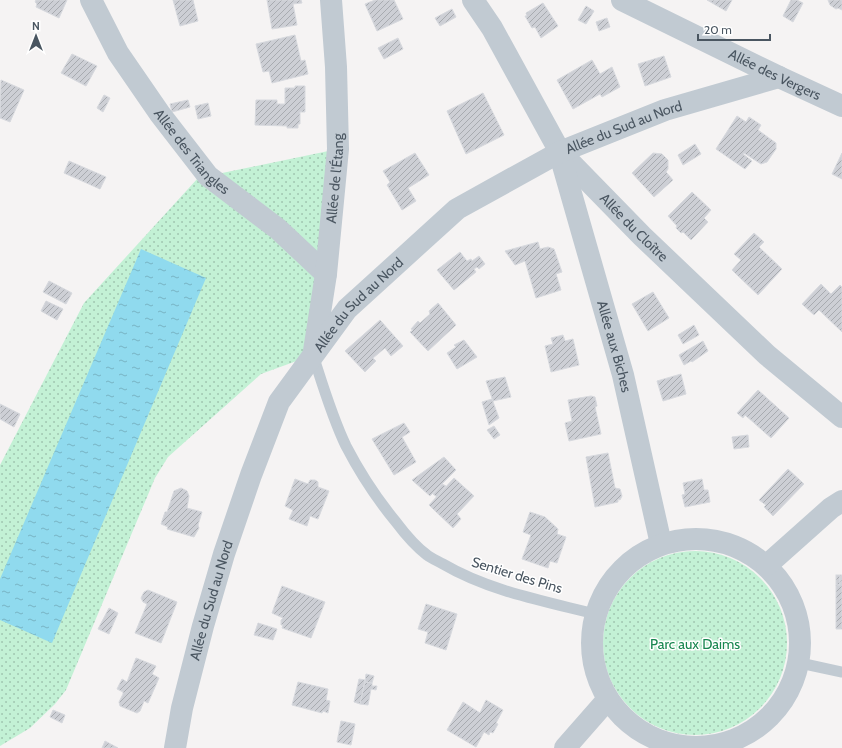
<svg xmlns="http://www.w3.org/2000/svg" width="842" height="748" viewBox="0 0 842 748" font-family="Cabin,sans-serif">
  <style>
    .park { fill: url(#park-dots) }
    .water { fill: url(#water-ripples) }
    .building { fill: url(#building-hatch); stroke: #d7d9de }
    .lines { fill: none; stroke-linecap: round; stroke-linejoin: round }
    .lane { stroke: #c1cad2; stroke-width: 11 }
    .street { stroke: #c1cad2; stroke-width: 22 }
    .labels { text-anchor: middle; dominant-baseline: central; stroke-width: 3; stroke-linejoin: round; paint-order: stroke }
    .street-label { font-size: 14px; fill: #4a5661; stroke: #fff }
    .park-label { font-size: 14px; fill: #17864f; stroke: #fff }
  </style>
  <defs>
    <pattern id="park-dots" width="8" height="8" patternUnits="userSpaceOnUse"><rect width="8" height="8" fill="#c3f1d5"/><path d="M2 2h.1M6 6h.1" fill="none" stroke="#a0c6b0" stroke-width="1.8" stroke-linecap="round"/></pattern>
    <pattern id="water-ripples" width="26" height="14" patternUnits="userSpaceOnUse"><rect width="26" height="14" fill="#90daee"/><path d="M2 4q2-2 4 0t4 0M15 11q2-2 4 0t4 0" fill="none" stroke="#78b4c4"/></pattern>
    <pattern id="building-hatch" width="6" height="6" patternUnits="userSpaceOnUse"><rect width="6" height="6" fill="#cdcfd5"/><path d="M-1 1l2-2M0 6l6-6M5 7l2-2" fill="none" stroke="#a8abb0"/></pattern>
  </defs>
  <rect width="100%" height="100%" fill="#f5f3f3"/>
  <g class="park">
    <polygon points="338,149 313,355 261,374 168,457 155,478 66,690 55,704 30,728 0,746 0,465 84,303 198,178"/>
    <circle cx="695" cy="643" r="92"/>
  </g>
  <polygon class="water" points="141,249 206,278 52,643 0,620 0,579"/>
  <g class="building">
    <polygon points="36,0 67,0 59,18 36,7 37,4 35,2"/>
    <polygon points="173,0 193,0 198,21 180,26"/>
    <polygon points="267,0 301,0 302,3 293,4 297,25 272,29"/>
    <polygon points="375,0 394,0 403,19 377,31 365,4"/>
    <polygon points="707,0 732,0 726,11"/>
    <polygon points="791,0 797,0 803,3 793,22 783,16"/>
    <polygon points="828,0 842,0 842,10 838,8 836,9 830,5"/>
    <polygon points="543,3 558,26 541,38 535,27 532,28 525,16 527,16 526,13"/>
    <polygon points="586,6 594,11 586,24 578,20"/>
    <polygon points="452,9 456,17 440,26 435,18"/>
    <polygon points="607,18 610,27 599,31 596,22"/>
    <polygon points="295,35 301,61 305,60 308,74 272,83 269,71 263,72 256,44"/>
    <polygon points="398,38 403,49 384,59 378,48"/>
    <polygon points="72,54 97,66 86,86 61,73"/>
    <polygon points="664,56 671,77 645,86 638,64"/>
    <polygon points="592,60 600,74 612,67 620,87 602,97 600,94 573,109 557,80"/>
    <polygon points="1,80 24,90 10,122 0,118"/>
    <polygon points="295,86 305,86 305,112 300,112 300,124 298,124 298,128 287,128 287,126 255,125 256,100 277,100 277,104 285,104 285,88 295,88"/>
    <polygon points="483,93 504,135 466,154 447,111"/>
    <polygon points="104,95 110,98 103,112 97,108"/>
    <polygon points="188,100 190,107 172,112 170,104"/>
    <polygon points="208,103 211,116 198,119 195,106"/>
    <polygon points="737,116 746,122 749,117 761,125 758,130 776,143 776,149 767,162 761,164 744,153 743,154 752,161 745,169 716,149"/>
    <polygon points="695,144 701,154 683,165 678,155"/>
    <polygon points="415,153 429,175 408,188 416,201 402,210 387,185 390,182 383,171"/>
    <polygon points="653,153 662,154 668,160 668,169 666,172 673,180 654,197 632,173"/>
    <polygon points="842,153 842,179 832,174"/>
    <polygon points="69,161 106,177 100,189 64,173"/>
    <polygon points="692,192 711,210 704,218 708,222 691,240 683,232 681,233 676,228 677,226 668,216"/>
    <polygon points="754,233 764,242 759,247 782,269 758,295 732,270 741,260 734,254"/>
    <polygon points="538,242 540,249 548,247 554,249 562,272 556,274 561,290 536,298 525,261 515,265 505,251"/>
    <polygon points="460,252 467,261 471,259 472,261 479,256 485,264 479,269 477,267 474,269 476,272 454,290 437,270"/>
    <polygon points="49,281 72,293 66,304 43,292"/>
    <polygon points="821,284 831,294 840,285 842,287 842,332 819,310 814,315 802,304"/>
    <polygon points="653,292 669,318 648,331 632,304"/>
    <polygon points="46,301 63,309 57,320 41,311"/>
    <polygon points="438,303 456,325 428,351 410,332 413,330 411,329 418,321 420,323 430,314 429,311"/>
    <polygon points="380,320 403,346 391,356 385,348 373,358 376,361 365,372 345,351"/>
    <polygon points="694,325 699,335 683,344 678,335"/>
    <polygon points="563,335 565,341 573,339 579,365 551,372 545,346 553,344 551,338"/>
    <polygon points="464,340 477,357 457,369 447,353 456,347 454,345"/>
    <polygon points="703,341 708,351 692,362 691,361 684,365 679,355"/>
    <polygon points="681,374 686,394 663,401 657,381"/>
    <polygon points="505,377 511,397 493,401 486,381"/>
    <polygon points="758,390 789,418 771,438 745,415 743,418 737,413"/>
    <polygon points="591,396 595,397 597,406 595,407 601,434 569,441 565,423 572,421 568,400"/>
    <polygon points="492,399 499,418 489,425 482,402"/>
    <polygon points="0,404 20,414 14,427 0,419"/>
    <polygon points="404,423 410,432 402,437 416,462 394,475 372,439"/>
    <polygon points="494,426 500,435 494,439 487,430"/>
    <polygon points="748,435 749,447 734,449 732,437"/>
    <polygon points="608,453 615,488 620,489 622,496 620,500 618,499 618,502 595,507 586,457"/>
    <polygon points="444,457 456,470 430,496 412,480"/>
    <polygon points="788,469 804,484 773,516 764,507 766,505 759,500"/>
    <polygon points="454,478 474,496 457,514 461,519 453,528 429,505"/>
    <polygon points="295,479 308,484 310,480 315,480 318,482 318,487 329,491 318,519 310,516 307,526 289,519 293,510 285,506"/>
    <polygon points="702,479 704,490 708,490 710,502 685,507 682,495 685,494 683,483"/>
    <polygon points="442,484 446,486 437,497 433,494"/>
    <polygon points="181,488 187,491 189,496 187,508 202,512 198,525 199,528 194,537 167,529 168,527 161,524 165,512 167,512 174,491"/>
    <polygon points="530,512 545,517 558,529 557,534 566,537 557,563 550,561 548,568 522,559 531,535 523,532"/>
    <rect x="836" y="575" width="4" height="10"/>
    <polygon points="840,575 842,575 842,629 836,629 836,585 840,585"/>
    <polygon points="282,586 325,602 311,638 282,628 283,625 281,625 281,620 283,618 272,613"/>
    <polygon points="148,590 177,602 161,643 135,633 147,604 143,602 141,598 144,592"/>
    <polygon points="426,604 457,614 446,650 425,643 428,632 418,629"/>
    <polygon points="109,608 118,613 109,634 98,629"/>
    <polygon points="258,623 277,629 273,640 254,635"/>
    <polygon points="136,658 156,666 152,674 159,678 148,703 144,701 140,711 137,713 120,706 119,702 123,694 123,692 117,689 122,679 127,682"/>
    <polygon points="366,674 374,676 372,683 365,682"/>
    <polygon points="359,679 365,680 360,704 354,702"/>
    <polygon points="298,682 328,689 326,700 330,701 328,713 323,711 322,713 292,705"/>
    <polygon points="365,682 372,683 372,686 377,686 376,690 371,689 368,705 360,704"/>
    <polygon points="486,700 503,710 496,723 498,724 493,733 490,732 489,735 484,732 476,747 447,730 463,702 480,713"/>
    <polygon points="53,710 65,715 62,723 50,717"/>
    <polygon points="341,721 355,724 351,745 337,742"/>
    <polygon points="105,741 118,748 102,748"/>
  </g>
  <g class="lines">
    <g class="lane">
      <path d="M313 355C323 386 332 417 346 446 360 473 377 499 396 522 405 534 415 546 427 555 432 559 438 561 443 564 489 591 544 601 595 614"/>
      <polyline points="800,663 842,672"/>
    </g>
    <g class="street">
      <path id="s1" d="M91 0 118 53 160 114 208 176 278 229 326 274"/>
      <path id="s2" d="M473 0 492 28 560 152 642 236 767 355 842 417"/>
      <path id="s3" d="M622 0 779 77 842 106"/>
      <path id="s4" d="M560 155 623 375 661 544"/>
      <path id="s5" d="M314 351 326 274 338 149 336 67 331 0"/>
      <circle cx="696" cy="643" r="104"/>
      <polyline points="767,565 831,508 842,501"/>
      <path id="s6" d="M175 748 182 708 203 626 224 554 251 475 279 402 347 309 457 209 560 152 665 110 779 77"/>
      <polyline points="565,748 608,699"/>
    </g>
  </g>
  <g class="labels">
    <g class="street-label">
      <text stroke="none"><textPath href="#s3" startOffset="170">Allée des Vergers</textPath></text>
      <text stroke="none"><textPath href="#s6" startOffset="812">Allée du Sud au Nord</textPath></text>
      <text stroke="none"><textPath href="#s1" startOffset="183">Allée des Triangles</textPath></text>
      <text stroke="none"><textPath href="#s5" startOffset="174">Allée de l'Étang</textPath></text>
      <text stroke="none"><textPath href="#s2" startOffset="281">Allée du Cloître</textPath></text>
      <text stroke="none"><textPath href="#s6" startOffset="488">Allée du Sud au Nord</textPath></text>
      <text stroke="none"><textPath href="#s4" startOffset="199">Allée aux Biches</textPath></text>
      <text transform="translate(517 575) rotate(17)">Sentier des Pins</text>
      <text stroke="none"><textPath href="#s6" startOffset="152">Allée du Sud au Nord</textPath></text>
    </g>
    <g class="park-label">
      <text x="695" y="644">Parc aux Daims</text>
    </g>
  </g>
  <g transform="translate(36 36)" stroke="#ffffff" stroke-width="3" paint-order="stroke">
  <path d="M0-3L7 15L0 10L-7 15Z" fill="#4a5661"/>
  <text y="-6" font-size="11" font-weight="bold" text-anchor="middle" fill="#4a5661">N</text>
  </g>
  <path d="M698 34v6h72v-6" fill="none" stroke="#4a5661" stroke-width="2"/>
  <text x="704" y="34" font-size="12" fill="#4a5661" stroke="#ffffff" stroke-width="3" paint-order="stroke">20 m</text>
</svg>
